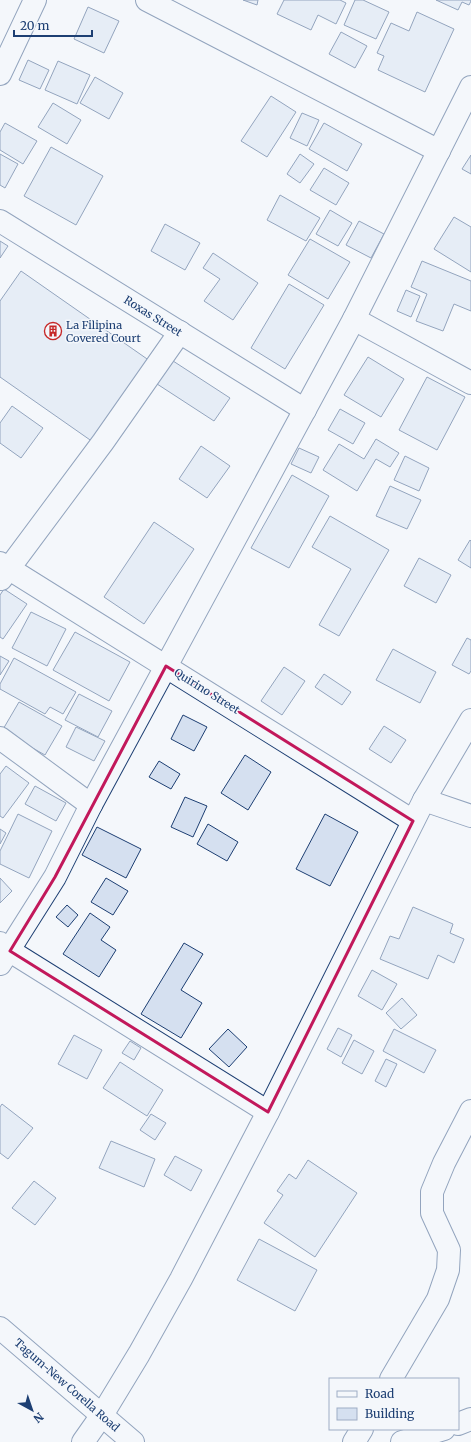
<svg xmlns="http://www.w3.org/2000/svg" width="471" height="1442" viewBox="0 0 471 1442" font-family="Merriweather,serif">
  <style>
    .building { fill: #d5e0f0; stroke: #1d3f73 }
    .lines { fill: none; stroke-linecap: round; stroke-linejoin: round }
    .street-casing { stroke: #1d3f73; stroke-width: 24 }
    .secondary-casing { stroke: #1d3f73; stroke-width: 24 }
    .street { stroke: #f4f7fb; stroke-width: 22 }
    .secondary { stroke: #f4f7fb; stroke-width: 22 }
    .marked { fill: none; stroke: #c2185b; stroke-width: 3; stroke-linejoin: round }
    .labels { text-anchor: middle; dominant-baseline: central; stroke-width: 3; stroke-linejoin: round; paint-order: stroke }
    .street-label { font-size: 11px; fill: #1d3f73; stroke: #f4f7fb }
    .poi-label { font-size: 11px; fill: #1d3f73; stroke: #f4f7fb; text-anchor: start }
  </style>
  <rect width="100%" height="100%" fill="#f4f7fb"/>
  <g class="building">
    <polygon points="243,0 258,0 257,5"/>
    <polygon points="284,0 340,0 346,3 336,24 318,15 311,30 277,14"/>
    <polygon points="355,0 363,0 389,12 376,39 344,25"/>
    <polygon points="436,0 471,0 471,1 469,5 462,2 458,10"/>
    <polygon points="88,7 119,21 104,53 74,39"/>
    <polygon points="417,12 454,29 425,92 378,70 384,56 377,53 391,23 409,31"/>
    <polygon points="341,32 367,46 355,68 329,54"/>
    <polygon points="28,60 49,70 40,89 19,80"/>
    <polygon points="58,61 90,75 77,104 45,90"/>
    <polygon points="95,77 123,93 109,119 80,103"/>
    <polygon points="271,96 296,112 267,157 241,141"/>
    <polygon points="53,103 81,120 67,144 38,127"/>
    <polygon points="302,113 319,120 307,146 290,138"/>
    <polygon points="5,123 37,141 23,164 0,150 0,132"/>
    <polygon points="324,123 362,144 347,171 309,149"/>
    <polygon points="51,147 103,176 76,225 24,196"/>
    <polygon points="0,154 18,164 5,188 0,185"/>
    <polygon points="300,154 314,164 300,183 287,174"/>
    <polygon points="471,155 471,174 462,169"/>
    <polygon points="324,168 349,183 336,205 310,190"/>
    <polygon points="280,195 320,218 306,241 267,220"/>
    <polygon points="330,210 352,223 338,246 316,234"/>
    <polygon points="454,217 471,227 471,272 434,249"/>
    <polygon points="359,221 384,234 371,258 346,245"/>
    <polygon points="165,224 200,243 185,270 151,251"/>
    <polygon points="310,239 350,262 328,299 288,275"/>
    <polygon points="0,241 8,246 0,258"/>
    <polygon points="213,253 258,283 233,320 204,301 220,279 203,268"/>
    <polygon points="422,261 471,281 471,311 454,304 443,331 416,321 427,294 411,287"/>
    <polygon points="21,271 150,361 93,442 0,377 0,301"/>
    <polygon points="289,284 324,305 285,369 251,348"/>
    <polygon points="406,290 420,296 411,317 397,311"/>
    <polygon points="368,357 404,379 381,417 344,395"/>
    <polygon points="170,359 230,398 214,421 154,382"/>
    <polygon points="427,377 465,397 437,450 399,430"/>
    <polygon points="12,406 43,428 21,458 0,443 0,423"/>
    <polygon points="340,409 365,423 353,444 328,430"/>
    <polygon points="376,439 399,453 390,467 376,459 357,491 323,470 339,444 364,459"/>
    <polygon points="201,446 230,466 207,498 179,479"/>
    <polygon points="299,448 319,457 311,473 291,464"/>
    <polygon points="405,456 429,468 419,491 394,480"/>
    <polygon points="292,475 329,496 289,568 251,548"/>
    <polygon points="390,486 421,500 407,529 376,516"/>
    <polygon points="330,516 389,550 339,636 319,625 351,569 312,547"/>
    <polygon points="154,522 194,549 144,624 104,597"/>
    <polygon points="470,540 471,541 471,568 458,560"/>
    <polygon points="419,558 451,575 436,603 404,586"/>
    <polygon points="4,589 27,604 3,639 0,637 0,595"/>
    <polygon points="31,612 66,629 47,666 12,648"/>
    <polygon points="75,632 130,662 109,701 53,670"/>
    <polygon points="467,638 471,640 471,671 469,674 452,665"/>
    <polygon points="393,649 436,672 420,703 376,680"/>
    <polygon points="0,656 9,661 0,675"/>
    <polygon points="14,658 76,692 63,714 50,707 45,714 0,689 0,684"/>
    <polygon points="284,667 305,681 282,715 261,701"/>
    <polygon points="324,674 351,692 342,705 315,687"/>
    <polygon points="79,694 112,711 98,737 65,720"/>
    <polygon points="19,702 62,726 45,755 2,731"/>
    <polygon points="183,715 207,727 194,751 171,739"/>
    <polygon points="384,726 406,740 391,763 369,749"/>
    <polygon points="76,727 105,741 94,761 66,747"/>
    <polygon points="245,755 271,772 248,810 221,793"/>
    <polygon points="159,761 180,774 171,789 149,777"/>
    <polygon points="6,766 29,783 3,818 0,816 0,774"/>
    <polygon points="35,786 66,803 56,821 25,804"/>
    <polygon points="185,797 207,806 193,837 171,827"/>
    <polygon points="18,814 52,831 29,878 0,864 0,851"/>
    <polygon points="325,814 358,832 330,886 296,869"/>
    <polygon points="208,824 238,842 227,861 197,844"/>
    <polygon points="97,827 141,849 126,878 82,855"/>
    <polygon points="0,829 6,833 0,844"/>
    <polygon points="0,878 12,891 0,903"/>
    <polygon points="106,878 128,891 113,915 91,902"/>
    <polygon points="67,905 78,915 68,927 56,917"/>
    <polygon points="413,907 453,924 450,933 464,939 454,963 438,955 428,979 380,959 390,936 399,939"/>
    <polygon points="90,913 110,927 101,940 116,950 99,977 63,954"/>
    <polygon points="184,943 203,954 181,990 202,1003 181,1038 141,1014"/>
    <polygon points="372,970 397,984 382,1010 358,996"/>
    <polygon points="402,998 417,1015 401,1029 386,1013"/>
    <polygon points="338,1028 352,1035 341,1057 327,1049"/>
    <polygon points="228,1029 247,1047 229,1067 209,1049"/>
    <polygon points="394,1029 436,1050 424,1073 383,1051"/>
    <polygon points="74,1035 102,1050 87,1079 58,1064"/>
    <polygon points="354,1040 374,1051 362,1074 342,1063"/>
    <polygon points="130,1041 141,1048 134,1060 122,1053"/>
    <polygon points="386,1059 397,1064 386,1087 375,1081"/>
    <polygon points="120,1062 163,1090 147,1116 103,1088"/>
    <polygon points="2,1104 33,1128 8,1159 0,1153 0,1107"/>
    <polygon points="151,1114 166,1123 155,1140 140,1130"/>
    <polygon points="111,1141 155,1159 144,1187 99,1168"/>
    <polygon points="175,1156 202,1170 191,1191 164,1175"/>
    <polygon points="308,1160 357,1193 315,1257 264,1223 283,1195 277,1191 289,1174 296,1179"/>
    <polygon points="34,1181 56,1198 35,1225 12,1208"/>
    <polygon points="259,1239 317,1270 295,1311 237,1280"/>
  </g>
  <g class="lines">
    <g class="street-casing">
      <g id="street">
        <polyline points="147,0 439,151"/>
        <polyline points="0,74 35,0"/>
        <polyline points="0,221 305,410"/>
        <polyline points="354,319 471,383"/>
        <polyline points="0,563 413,821"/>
        <polyline points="1,579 103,442 180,332"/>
        <polyline points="0,738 91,805"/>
        <polyline points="424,800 471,816"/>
        <polyline points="0,943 10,951 268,1112"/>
        <polyline points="0,964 55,877 91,805 354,319 471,87"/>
        <polyline points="391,1379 438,1299 448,1270 449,1250 432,1213 432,1192 444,1163 471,1111"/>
        <polyline points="458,1424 471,1419"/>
        <polyline points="83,1442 102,1415 139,1354 181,1279 268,1112 424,800 471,720"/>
        <polyline points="354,1442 362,1429"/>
        <polyline points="402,1442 444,1429"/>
      </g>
    </g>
    <g class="secondary-casing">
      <polyline id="secondary" points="0,1328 133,1442"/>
    </g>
    <use href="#street" class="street"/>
    <use href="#secondary" class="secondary"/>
  </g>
  <path d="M0 0H471V1442H0ZM166 666 413 821 268 1112 10 951 55 877Z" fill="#f4f7fb" fill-opacity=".55" fill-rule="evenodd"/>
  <path class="marked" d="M166 666 413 821 268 1112 10 951 55 877Z"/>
  <defs>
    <g id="building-ring" transform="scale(0.9)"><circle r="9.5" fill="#f4f7fb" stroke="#c62828" stroke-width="1.5"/><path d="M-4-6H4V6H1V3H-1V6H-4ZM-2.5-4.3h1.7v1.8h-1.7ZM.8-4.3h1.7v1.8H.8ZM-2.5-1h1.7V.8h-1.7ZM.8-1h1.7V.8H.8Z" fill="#c62828"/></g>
  </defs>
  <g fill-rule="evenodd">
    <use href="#building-ring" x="53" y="331"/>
  </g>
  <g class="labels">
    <g class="street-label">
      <text transform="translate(153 316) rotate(32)">Roxas Street</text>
      <text transform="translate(207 691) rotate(32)">Quirino Street</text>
      <text transform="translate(67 1385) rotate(41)">Tagum-New Corella Road</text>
    </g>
    <g class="poi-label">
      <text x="66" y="325">La Filipina<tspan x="66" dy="13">Covered Court</tspan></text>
    </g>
  </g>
  <rect x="329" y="1378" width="130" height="52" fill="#f4f7fb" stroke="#9eadc5"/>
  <rect x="337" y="1391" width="20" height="6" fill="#f4f7fb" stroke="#9eadc5"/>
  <text x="365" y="1398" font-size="12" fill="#1d3f73">Road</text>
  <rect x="337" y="1408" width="20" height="12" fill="#d5e0f0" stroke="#9eadc5"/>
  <text x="365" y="1418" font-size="12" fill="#1d3f73">Building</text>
  <g transform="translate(32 1410) rotate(140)" stroke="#f4f7fb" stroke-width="3" paint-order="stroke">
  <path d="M0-3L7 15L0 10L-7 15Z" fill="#1d3f73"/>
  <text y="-6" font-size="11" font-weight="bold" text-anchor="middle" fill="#1d3f73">N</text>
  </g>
  <path d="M14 30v6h78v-6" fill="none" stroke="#1d3f73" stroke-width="2"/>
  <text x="20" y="30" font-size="12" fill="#1d3f73" stroke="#f4f7fb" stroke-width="3" paint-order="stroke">20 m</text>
</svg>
